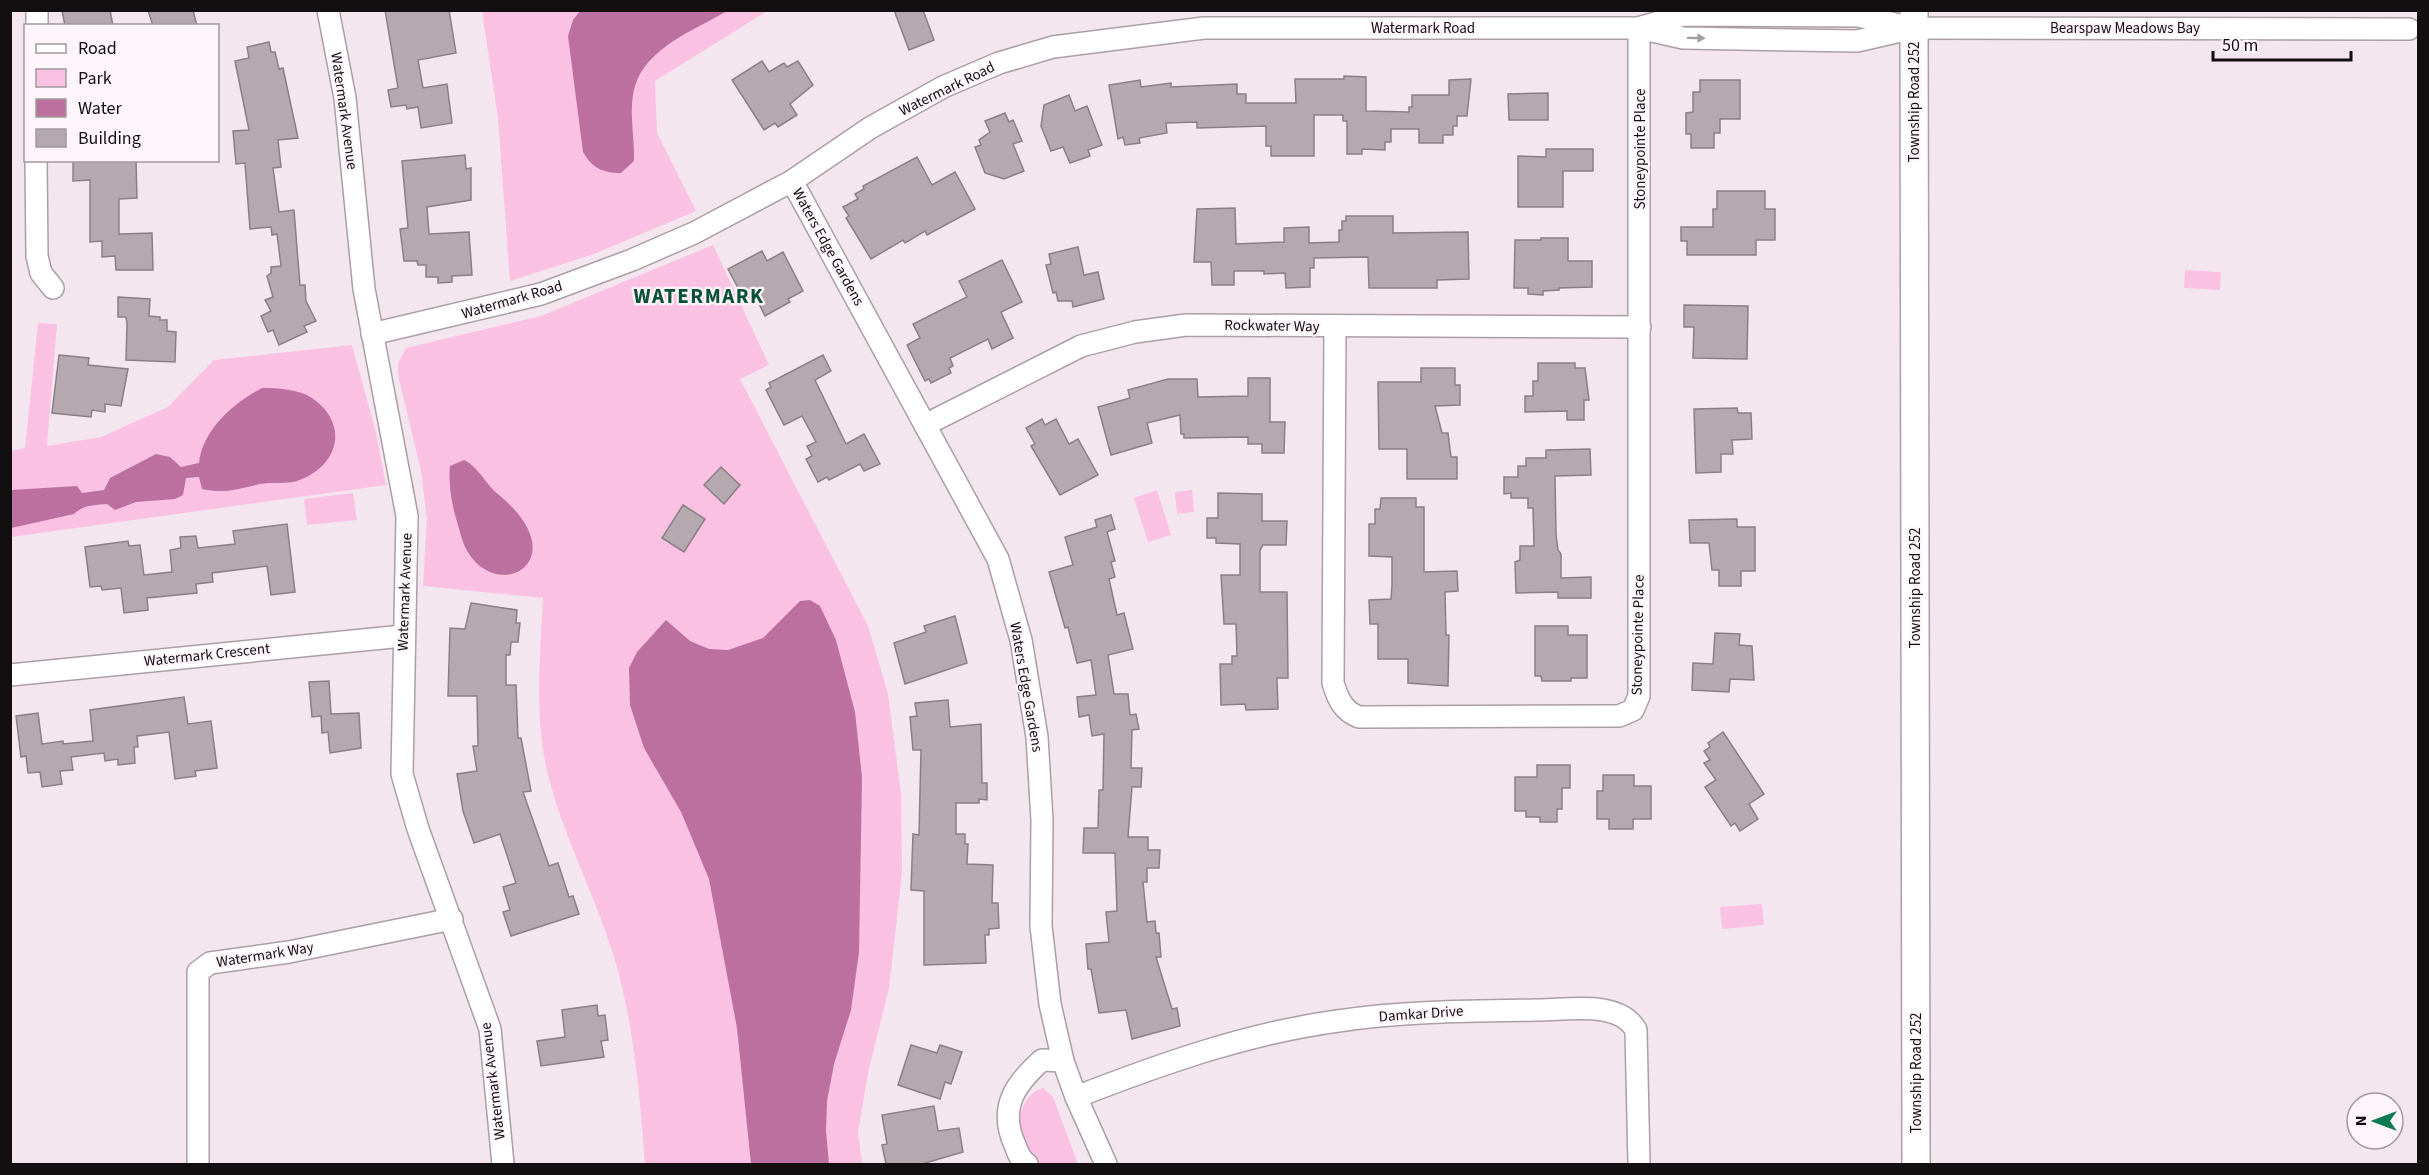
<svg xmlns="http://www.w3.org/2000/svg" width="2429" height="1175" viewBox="0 0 2429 1175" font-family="'Source Sans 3',sans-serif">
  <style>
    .green { fill: #fac1e3 }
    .water { fill: #bb70a0 }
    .building { fill: #b5a8af; stroke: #8b7f86; stroke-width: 1.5 }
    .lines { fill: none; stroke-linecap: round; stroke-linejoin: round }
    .minor-casing { stroke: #ab9ea5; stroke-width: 24 }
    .tertiary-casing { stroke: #ab9ea5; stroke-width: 30 }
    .minor { stroke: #fff; stroke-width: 21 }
    .tertiary { stroke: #fff; stroke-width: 27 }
    .oneway { fill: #a19fa0 }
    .labels { text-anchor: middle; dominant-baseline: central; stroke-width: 4.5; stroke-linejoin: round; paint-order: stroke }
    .street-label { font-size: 15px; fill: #130f11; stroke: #fef5fa }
    .district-label { font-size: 21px; font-weight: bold; letter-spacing: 1.5px; fill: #085036; stroke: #fef5fa }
  </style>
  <rect width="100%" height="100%" fill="#f4e6ee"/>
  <g class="green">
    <polygon points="482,11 767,11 655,81 657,133 696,211 594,254 510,281 498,118"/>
    <path d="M713 245 769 365 740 379 868 626 888 694 901 794 902 873 889 988 868 1073 858 1132 862 1164H645C640 1100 635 1034 618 971 600 904 565 842 548 775 534 717 540 656 543 598L423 586 427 518 421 471 398 375V363L406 348 541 316Z"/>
    <polygon points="2185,270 2221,272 2220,290 2184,288"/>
    <polygon points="38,323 57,324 47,446 101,437 168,407 214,360 352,345 375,429 386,485 11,537 10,451 25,448"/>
    <polygon points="1157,490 1171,535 1148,542 1134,498"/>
    <polygon points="1192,490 1194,512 1177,514 1175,492"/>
    <polygon points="353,493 357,520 307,525 304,499"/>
    <polygon points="1762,904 1764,925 1722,929 1720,907"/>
    <path d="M1043 1088 1053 1097 1078 1164C1067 1164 1046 1168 1036 1163 1013 1150 1012 1097 1043 1088Z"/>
  </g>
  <g class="water">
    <path d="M580 11H727C695 30 647 47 635 86 628 109 635 137 634 161L621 173C603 173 592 168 583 152L568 36 573 20Z"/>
    <path d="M262 388C277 388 299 389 312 398 350 424 339 467 297 481 286 484 272 482 260 484 238 489 224 494 202 489L199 477 186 478 183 495 175 499 136 502 115 510 107 504C95 505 83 505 74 514L11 528V490L77 486 82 493 104 490 110 478 156 454 170 457 181 467 199 463C203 429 234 403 262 388Z"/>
    <path d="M464 460C479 467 485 484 499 495 579 561 495 607 465 547 462 540 460 532 458 525 452 507 448 484 450 466Z"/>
    <polygon points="810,600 820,606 836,640 855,712 862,777 859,952 851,1010 834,1064 827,1101 826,1131 829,1164 751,1164 737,1028 709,879 681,812 644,748 630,705 629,668 637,652 666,620 690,641 709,649 728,650 763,638 800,601"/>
  </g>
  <g class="building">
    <polygon points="62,10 110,10 113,26 65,26"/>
    <polygon points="148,10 193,10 197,26 153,26"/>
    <polygon points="385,10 449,10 456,53 418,60 423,88 447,84 452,123 421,128 418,107 407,109 406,105 391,107 388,90 398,88"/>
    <polygon points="894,10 923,10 934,40 909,50"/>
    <polygon points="269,42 271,52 275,52 279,69 283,68 298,138 278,140 281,167 273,168 279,212 294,210 300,285 305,285 306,301 316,321 304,326 307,332 279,345 273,330 268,332 261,316 271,311 265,300 273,297 267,276 271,273 271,267 281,266 277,234 272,235 271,227 250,229 245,163 236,164 233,131 249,130 235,61 249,58 247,47"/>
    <polygon points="762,61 769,72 784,63 787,67 798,61 813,85 790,104 797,115 778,127 775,123 764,130 732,80"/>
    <polygon points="1344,76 1366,77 1366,111 1409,112 1409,107 1412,107 1412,95 1449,95 1449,80 1471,79 1467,116 1457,116 1457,126 1453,126 1453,135 1443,135 1443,143 1419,143 1419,129 1391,129 1391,142 1385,142 1385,150 1362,149 1362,154 1347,154 1347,121 1343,121 1343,115 1314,115 1314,156 1271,156 1271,146 1266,146 1266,126 1197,128 1197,122 1166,123 1167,133 1139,138 1140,143 1125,145 1123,137 1118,139 1109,85 1140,80 1141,87 1171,83 1171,87 1237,84 1237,94 1246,94 1246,103 1296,103 1295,79 1344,79"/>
    <polygon points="1700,80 1740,80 1740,119 1720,119 1720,133 1714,133 1714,148 1691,148 1691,134 1686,134 1686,113 1693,112 1693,92 1700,92"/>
    <polygon points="1548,93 1548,120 1509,120 1508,94"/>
    <polygon points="1069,95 1075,111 1087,106 1102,145 1088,150 1090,156 1070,163 1063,147 1051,151 1041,126 1044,105"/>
    <polygon points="1005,113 1009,122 1013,120 1022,141 1013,144 1024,171 1004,179 985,173 975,147 981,145 979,140 990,132 985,121"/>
    <polygon points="1546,149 1593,149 1593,171 1563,171 1563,207 1518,207 1518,156 1546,157"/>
    <polygon points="465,155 466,169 471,168 471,200 427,207 429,234 469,232 472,275 452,276 452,282 438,283 438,277 426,277 426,265 418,265 417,261 404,261 400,229 408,228 402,161"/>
    <polygon points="917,157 932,185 955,172 975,209 927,235 925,231 905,243 903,240 871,259 846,218 849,216 843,207 858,199 855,194 864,189 863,186"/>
    <polygon points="73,160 136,160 137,198 119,199 119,234 152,233 153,270 116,270 115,256 102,257 102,241 90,242 90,180 73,181"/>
    <polygon points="1717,191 1765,191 1765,209 1775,209 1775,240 1756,240 1756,255 1687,255 1687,241 1681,241 1681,227 1713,227 1713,209 1717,209"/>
    <polygon points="1235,208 1236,244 1284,242 1284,228 1309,227 1309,243 1339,242 1339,230 1342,230 1342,221 1346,221 1346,216 1393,216 1393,233 1468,232 1469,279 1437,280 1437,288 1369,288 1368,257 1314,258 1314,268 1310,268 1310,287 1286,288 1285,273 1264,274 1264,271 1234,271 1234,285 1212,285 1211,262 1194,262 1197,209"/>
    <polygon points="1541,238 1568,238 1568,261 1592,261 1592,287 1559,288 1559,290 1543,291 1543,295 1528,294 1528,288 1514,288 1515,240 1541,240"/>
    <polygon points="1078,247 1084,275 1098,272 1104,299 1073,307 1072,301 1058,301 1056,292 1053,293 1046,265 1051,264 1049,254"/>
    <polygon points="762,251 767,261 783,252 803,291 788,299 790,302 765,316 754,294 744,299 728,269"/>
    <polygon points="1002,260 1022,302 1001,312 1013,338 992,349 988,339 950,358 953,366 949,368 951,373 931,383 929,379 925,381 907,345 920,338 913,324 967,297 959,281"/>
    <polygon points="118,297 150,299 149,316 160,317 160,320 167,320 167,331 176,332 175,362 126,360 127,324 126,317 118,317"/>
    <polygon points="1684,305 1748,306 1747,359 1693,358 1694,327 1684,327"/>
    <polygon points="59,355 89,358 88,365 128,369 121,406 105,404 105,412 92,410 91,417 52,413"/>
    <polygon points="823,355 831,371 815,380 846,444 864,434 880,464 864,471 860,464 829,480 827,477 818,482 806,459 812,456 807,446 816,442 802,416 784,425 766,390 771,387 769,383"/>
    <polygon points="1538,363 1575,363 1575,368 1585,368 1589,400 1584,400 1584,420 1567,420 1567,411 1525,412 1525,396 1533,396 1533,381 1538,381"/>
    <polygon points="1421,368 1455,368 1455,385 1460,385 1460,405 1435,406 1442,433 1448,433 1451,457 1457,457 1457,479 1407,479 1407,449 1379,449 1378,382 1421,382"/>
    <polygon points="1248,378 1270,378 1270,422 1285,422 1284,453 1262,453 1262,444 1248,444 1248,437 1184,438 1184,434 1181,434 1180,415 1147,423 1152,443 1111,455 1098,407 1130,398 1128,390 1168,379 1197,379 1198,397 1248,396"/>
    <polygon points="1737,408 1738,413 1751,413 1752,439 1732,440 1733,454 1721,454 1721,472 1696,473 1694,409"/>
    <polygon points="1042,419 1045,425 1056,419 1069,444 1078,439 1098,475 1060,495 1031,446 1035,444 1026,428"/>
    <polygon points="1590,449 1591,475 1555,476 1556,534 1558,550 1561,554 1561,578 1591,577 1591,598 1558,598 1558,592 1516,593 1515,562 1520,560 1520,546 1534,546 1533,508 1528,508 1528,498 1511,498 1511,493 1504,494 1504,477 1518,477 1518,466 1526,466 1526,458 1546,458 1546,450"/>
    <polygon points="721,467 740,485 724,504 704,485"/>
    <polygon points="1218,493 1262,494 1262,521 1287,521 1286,545 1263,545 1260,550 1260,592 1287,592 1288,678 1277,678 1278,709 1246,710 1245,704 1221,705 1220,664 1232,664 1232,656 1237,656 1236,624 1224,624 1221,575 1240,575 1240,544 1216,543 1216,538 1207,538 1207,518 1218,518"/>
    <polygon points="1381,498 1416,498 1416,507 1424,507 1424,572 1457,571 1458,591 1445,592 1446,635 1449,635 1448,686 1408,683 1408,659 1378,659 1378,624 1370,624 1369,600 1391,599 1392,585 1392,557 1369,556 1369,524 1375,524 1375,509 1380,509"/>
    <polygon points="683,505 705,519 684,552 662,538"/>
    <polygon points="1111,515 1115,529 1107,532 1115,561 1111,562 1115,577 1109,579 1117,615 1124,613 1133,649 1108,655 1114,694 1128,694 1130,715 1136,714 1139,729 1132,730 1131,768 1142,768 1141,787 1132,787 1128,837 1148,837 1148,850 1160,850 1159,868 1147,868 1147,882 1143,882 1147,922 1155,921 1156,933 1159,933 1161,957 1156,957 1172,1009 1177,1008 1180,1026 1132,1039 1126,1010 1099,1013 1091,969 1088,969 1086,944 1109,942 1106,912 1117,911 1115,853 1083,853 1084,828 1098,828 1099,790 1103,790 1104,734 1092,736 1089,715 1079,717 1077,697 1096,695 1091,660 1077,663 1068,627 1065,628 1049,572 1073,565 1065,537 1097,527 1095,520"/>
    <polygon points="1737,519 1737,527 1755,527 1755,571 1741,571 1741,586 1719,586 1719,570 1712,570 1709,543 1690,543 1689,520"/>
    <polygon points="287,524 295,592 271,595 267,566 212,573 213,582 196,584 197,593 147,598 148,610 124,613 121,588 102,590 101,586 90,587 85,547 128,541 129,546 140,545 144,575 172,572 170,550 181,548 180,537 196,536 198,548 235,544 233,531"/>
    <polygon points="471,603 517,610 516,623 520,623 518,642 511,642 510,655 506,655 506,685 516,685 518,738 521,738 531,791 523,792 549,866 558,863 569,897 573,896 579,914 511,936 503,912 510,910 503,887 516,883 500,834 474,843 463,811 457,774 477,771 473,746 478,746 477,696 448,696 450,628 465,629"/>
    <polygon points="955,616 967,663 905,684 894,643 926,632 924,626"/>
    <polygon points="1535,626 1568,626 1568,635 1587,635 1587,678 1571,678 1571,681 1542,681 1541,676 1535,676"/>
    <polygon points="1715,633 1740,634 1739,645 1752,646 1754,680 1730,679 1729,692 1692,690 1693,663 1713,664"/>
    <polygon points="329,681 331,714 359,713 361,748 330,753 328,732 322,733 321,716 312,717 309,682"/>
    <polygon points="184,697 188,724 211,721 217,768 195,771 196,776 175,779 169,732 137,736 138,747 134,747 135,763 118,765 118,759 105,761 104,753 71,757 73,770 60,771 62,784 42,787 40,772 28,773 26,756 21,757 16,716 38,713 42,744 63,741 63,744 93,741 90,710"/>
    <polygon points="948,700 950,727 981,724 982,783 987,783 987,800 979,799 979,803 956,803 956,834 965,834 965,844 968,844 967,864 993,865 992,903 998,903 999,928 989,929 989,935 985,935 986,963 924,965 924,891 911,890 913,834 919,835 921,750 913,750 910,717 917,716 915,703"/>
    <polygon points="1723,732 1764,794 1749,804 1758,819 1740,831 1735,823 1731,826 1705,787 1716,780 1704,763 1710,760 1704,751 1710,747 1708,743"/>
    <polygon points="1537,765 1570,765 1570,788 1562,788 1562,809 1557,809 1557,822 1540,822 1540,817 1526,817 1526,811 1515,811 1515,777 1537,777"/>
    <polygon points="1603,775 1634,775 1634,786 1651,786 1651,819 1633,819 1633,829 1609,829 1609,819 1597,819 1597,791 1603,791"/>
    <polygon points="597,1005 598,1016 605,1015 608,1040 601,1041 604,1057 541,1066 537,1041 565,1037 562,1010"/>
    <polygon points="911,1045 937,1053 940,1045 962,1052 951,1084 945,1082 940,1099 898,1085"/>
    <polygon points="934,1106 938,1131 959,1128 963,1152 922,1164 886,1164 882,1145 887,1144 882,1115"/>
  </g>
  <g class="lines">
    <g class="minor-casing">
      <g id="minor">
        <polyline points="328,10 345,98 364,289 407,516 402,774 418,829 490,1029 503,1164"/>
        <polyline points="37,26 37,10"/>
        <polyline points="1641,27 1684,15 1858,16 1914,28 2409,29"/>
        <polyline points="36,160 37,256 41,273 53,288"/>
        <polyline points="792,181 998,559 1021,640 1037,737 1042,820 1041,926 1050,1004 1063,1061 1076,1097 1106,1164"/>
        <path d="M1335 327 1333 683C1338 699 1343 711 1359 717L1608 716H1619L1633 710 1639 696V28"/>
        <polyline points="372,334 541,294 632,260 694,233 792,181 870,128 943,87 999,63 1053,47 1204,28 1639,28 1683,38 1857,41 1914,28"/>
        <polyline points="925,425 1081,346 1135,332 1186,325 1640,327"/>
        <polyline points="10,675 403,636"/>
        <path d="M1076 1097C1161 1064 1248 1033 1338 1021 1405 1011 1472 1011 1539 1010 1568 1010 1619 1000 1636 1030L1639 1164"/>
        <polyline points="198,1164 198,972 210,963 289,952 452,919"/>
        <path d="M1027 1164C1020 1160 1018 1153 1015 1145 998 1108 1015 1084 1042 1060L1063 1061"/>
      </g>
    </g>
    <g class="tertiary-casing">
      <polyline id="tertiary" points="1914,10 1916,1164"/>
    </g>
    <use href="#minor" class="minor"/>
    <use href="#tertiary" class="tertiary"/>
  </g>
  <defs><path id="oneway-solid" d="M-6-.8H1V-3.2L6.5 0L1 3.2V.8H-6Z" transform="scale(1.5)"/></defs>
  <use class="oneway" href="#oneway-solid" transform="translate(1696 38) rotate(1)"/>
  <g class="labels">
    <g class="street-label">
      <text x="1423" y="28">Watermark Road</text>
      <text x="2125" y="28">Bearspaw Meadows Bay</text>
      <text transform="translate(947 89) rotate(-26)">Watermark Road</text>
      <text transform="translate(1914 102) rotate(-90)">Township Road 252</text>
      <text transform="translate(344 111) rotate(82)">Watermark Avenue</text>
      <text transform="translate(1640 149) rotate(-90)">Stoneypointe Place</text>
      <text transform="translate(828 247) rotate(61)">Waters Edge Gardens</text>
      <text transform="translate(512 300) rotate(-16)">Watermark Road</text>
      <text transform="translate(1272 326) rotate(1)">Rockwater Way</text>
      <text transform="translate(1915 588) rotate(-90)">Township Road 252</text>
      <text transform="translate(405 592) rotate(-88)">Watermark Avenue</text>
      <text transform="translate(1638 635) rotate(-89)">Stoneypointe Place</text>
      <text transform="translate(207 655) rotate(-6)">Watermark Crescent</text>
      <text transform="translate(1026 687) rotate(80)">Waters Edge Gardens</text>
      <text transform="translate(265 955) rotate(-9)">Watermark Way</text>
      <text transform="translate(1421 1014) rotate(-4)">Damkar Drive</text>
      <text transform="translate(1916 1073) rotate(-90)">Township Road 252</text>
      <text transform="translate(493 1081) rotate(-97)">Watermark Avenue</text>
    </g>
    <g class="district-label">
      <text x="699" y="296">WATERMARK</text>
    </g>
  </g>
  <rect width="2429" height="1175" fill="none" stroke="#130f11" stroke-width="24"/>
  <rect x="24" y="24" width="195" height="138" fill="#fef5fa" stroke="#a0999d" stroke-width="1.5"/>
  <rect x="36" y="44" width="30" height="9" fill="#ffffff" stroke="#a0999d" stroke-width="1.5"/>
  <text x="78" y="54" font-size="18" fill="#130f11">Road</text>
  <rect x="36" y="69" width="30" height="18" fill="#fac1e3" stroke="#a0999d" stroke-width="1.5"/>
  <text x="78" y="84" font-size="18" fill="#130f11">Park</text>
  <rect x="36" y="99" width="30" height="18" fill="#bb70a0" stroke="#a0999d" stroke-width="1.5"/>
  <text x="78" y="114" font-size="18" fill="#130f11">Water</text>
  <rect x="36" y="129" width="30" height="18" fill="#b5a8af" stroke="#a0999d" stroke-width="1.5"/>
  <text x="78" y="144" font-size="18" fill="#130f11">Building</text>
  <g transform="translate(2375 1121) rotate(270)"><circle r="28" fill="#fef5fa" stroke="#a0999d" stroke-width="1.5"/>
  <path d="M0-4.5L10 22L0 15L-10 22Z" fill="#0f7953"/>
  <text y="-9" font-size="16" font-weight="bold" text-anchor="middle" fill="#130f11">N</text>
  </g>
  <path d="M2213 51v9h138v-9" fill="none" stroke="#130f11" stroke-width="3"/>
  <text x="2222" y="51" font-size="18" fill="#130f11" stroke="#fef5fa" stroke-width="4.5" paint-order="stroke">50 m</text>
</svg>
